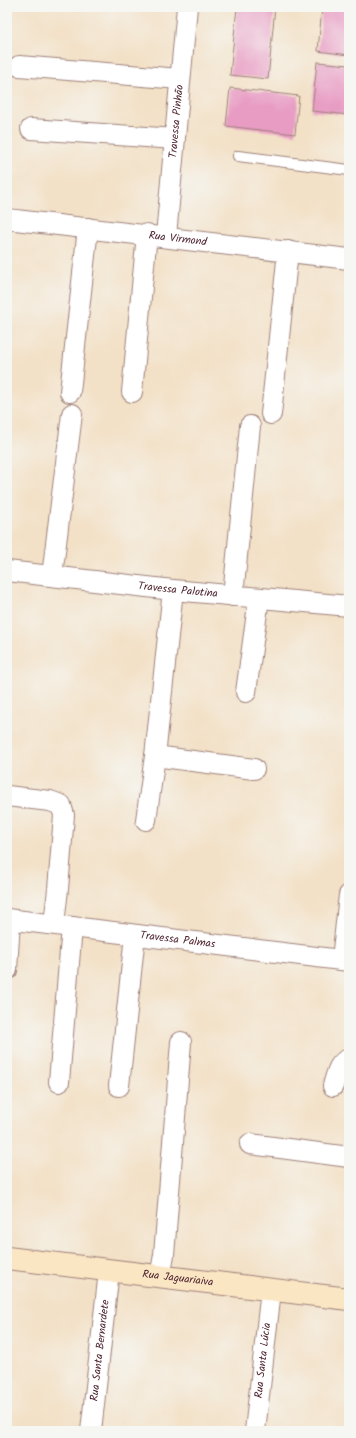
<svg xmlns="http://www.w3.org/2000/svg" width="356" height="1438" viewBox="0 0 356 1438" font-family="Kalam,sans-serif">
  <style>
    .building { fill: #e89cc4 }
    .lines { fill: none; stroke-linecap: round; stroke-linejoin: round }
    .lane-casing { stroke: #9e8079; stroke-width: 12 }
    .street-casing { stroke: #9e8079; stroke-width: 22 }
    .secondary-casing { stroke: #9e8079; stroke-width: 24 }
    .lane { stroke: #fff; stroke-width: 10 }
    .street { stroke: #fff; stroke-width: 20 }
    .secondary { stroke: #fbe6c4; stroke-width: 22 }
    .labels { text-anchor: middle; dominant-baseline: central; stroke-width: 4; stroke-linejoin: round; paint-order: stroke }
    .street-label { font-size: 11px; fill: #4a1f2b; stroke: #f6f6f2 }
  </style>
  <rect width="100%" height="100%" fill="#f6f6f2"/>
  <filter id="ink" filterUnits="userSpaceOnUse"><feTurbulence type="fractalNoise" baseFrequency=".025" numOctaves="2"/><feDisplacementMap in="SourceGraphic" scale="8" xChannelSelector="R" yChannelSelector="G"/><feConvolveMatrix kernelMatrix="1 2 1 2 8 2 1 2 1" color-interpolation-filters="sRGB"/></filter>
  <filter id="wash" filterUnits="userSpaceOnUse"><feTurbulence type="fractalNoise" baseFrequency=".012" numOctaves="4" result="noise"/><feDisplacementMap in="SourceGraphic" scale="16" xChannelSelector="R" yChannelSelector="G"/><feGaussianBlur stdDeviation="0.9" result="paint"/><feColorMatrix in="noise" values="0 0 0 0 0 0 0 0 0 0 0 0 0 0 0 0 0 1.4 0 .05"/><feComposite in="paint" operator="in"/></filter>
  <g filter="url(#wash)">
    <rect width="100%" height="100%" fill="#f3e1c7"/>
    <g id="blocks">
      <g class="building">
        <polygon points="237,7 275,7 268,79 230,75"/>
        <polygon points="322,7 349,7 349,55 318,51"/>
        <polygon points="317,62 349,65 349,115 312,111"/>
        <polygon points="230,88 299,96 295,134 226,126"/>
      </g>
    </g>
  </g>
  <g filter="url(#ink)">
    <use href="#blocks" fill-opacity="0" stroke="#9e8079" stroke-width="1"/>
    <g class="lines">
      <g class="lane-casing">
        <polyline id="lane" points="238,156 349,170"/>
      </g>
      <g class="street-casing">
        <g id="street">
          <polyline points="19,66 180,79"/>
          <polyline points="31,129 175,139"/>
          <path id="s1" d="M7 219 349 259"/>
          <path id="s2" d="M166 236 187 7"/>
          <polyline points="70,392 88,228"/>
          <polyline points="132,392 147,234"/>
          <polyline points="271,414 288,251"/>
          <path id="s3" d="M7 571 173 590 349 606"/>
          <polyline points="52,576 72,414"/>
          <polyline points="233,596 250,426"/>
          <polyline points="246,692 259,598"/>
          <polyline points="155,756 254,769"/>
          <polyline points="7,796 50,801 61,805 64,815 58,889 54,924"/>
          <polyline points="146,820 155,756 173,590"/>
          <path id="s4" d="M7 919 349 961"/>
          <polyline points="342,960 349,895"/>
          <polyline points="7,970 10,920"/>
          <polyline points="59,1082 72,927"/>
          <polyline points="119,1086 135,935"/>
          <path d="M333 1086C336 1076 338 1062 349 1059"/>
          <polyline points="250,1144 349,1157"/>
          <polyline points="160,1277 164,1255 181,1042"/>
          <path id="s5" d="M91 1431 109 1271"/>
          <path id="s6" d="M255 1431 271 1290"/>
        </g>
      </g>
      <g class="secondary-casing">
        <g id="secondary">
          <path id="s7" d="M7 1258 349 1299"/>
        </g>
      </g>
      <use href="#lane" class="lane"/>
      <use href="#street" class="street"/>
      <use href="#secondary" class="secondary"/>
    </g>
  </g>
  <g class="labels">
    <g class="street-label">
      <text stroke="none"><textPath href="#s2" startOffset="115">Travessa Pinhão</textPath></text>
      <text stroke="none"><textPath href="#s1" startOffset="172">Rua Virmond</textPath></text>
      <text stroke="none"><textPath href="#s3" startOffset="172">Travessa Palotina</textPath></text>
      <text stroke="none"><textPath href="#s4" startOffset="172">Travessa Palmas</textPath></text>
      <text stroke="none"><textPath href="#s7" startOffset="172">Rua Jaguariaiva</textPath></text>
      <text stroke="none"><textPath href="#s5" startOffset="81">Rua Santa Bernardete</textPath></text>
      <text stroke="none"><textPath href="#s6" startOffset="71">Rua Santa Lúcia</textPath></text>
    </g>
  </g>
  <rect width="356" height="1438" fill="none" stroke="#f6f6f2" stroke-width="24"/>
</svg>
